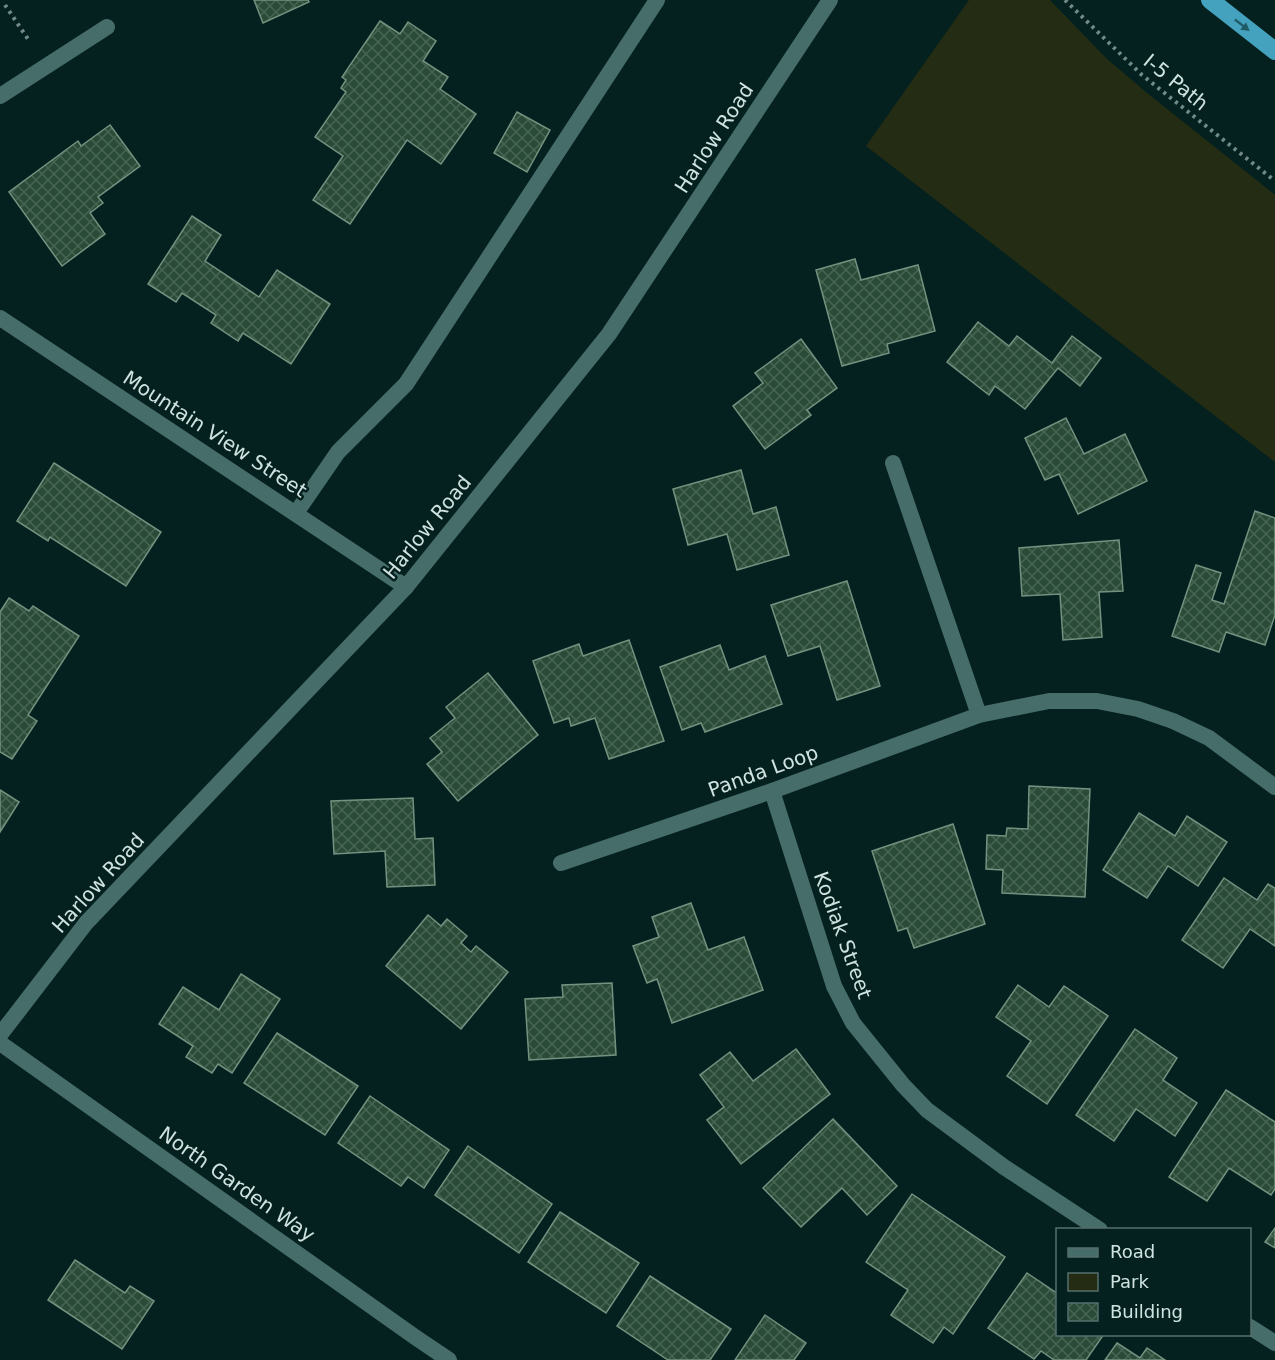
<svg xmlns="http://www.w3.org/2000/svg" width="1275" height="1360" viewBox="0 0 1275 1360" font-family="'DejaVu Sans',sans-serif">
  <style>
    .green { fill: #242d13 }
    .building { fill: url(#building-cross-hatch); stroke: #74927f; stroke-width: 1.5 }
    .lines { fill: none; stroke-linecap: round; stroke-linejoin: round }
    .path { stroke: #728a88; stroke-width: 4; stroke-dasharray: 3 4.5; stroke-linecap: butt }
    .service { stroke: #476d6a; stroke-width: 16 }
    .minor { stroke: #476d6a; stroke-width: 16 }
    .tertiary { stroke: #476d6a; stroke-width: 16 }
    .secondary { stroke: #476d6a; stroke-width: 16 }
    .motorway { stroke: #45a2bf; stroke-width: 18 }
    .oneway { fill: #215b67 }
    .labels { text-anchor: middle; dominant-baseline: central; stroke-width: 5; stroke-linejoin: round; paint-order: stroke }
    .street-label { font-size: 20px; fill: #cfe3e1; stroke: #04211f }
  </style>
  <defs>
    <pattern id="building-cross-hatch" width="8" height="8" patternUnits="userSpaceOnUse" patternTransform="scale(1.5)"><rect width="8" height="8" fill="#2a4b38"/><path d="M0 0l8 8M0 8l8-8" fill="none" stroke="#486554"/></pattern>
  </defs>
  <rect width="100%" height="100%" fill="#04211f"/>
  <polygon class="green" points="969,0 1050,0 1106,58 1147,93 1275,195 1275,462 866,146"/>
  <g class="building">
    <polygon points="254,0 308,0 309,2 263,23"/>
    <polygon points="380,21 400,34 408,22 436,41 423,61 448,77 440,89 476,114 441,164 407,140 350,224 313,200 343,156 315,137 346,92 341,88 346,80 342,77"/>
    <polygon points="517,112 550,130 527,172 494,153"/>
    <polygon points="110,125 140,166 98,197 103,203 90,213 105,234 62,266 9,192 78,141 81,146"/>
    <polygon points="192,216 221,235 205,261 259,297 277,270 330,304 291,364 243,333 238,341 211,323 216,315 182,293 176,302 148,284"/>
    <polygon points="855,259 861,280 918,265 935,331 887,344 889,353 842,366 816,270"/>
    <polygon points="978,322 1009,346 1017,336 1052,363 1072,336 1101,358 1080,386 1058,368 1025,409 995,386 989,395 947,362"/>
    <polygon points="801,339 837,388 807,410 811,415 765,449 733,406 763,383 755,373"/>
    <polygon points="1066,418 1084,454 1125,434 1147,481 1078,514 1059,474 1045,480 1025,438"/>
    <polygon points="54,463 161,532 126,586 50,537 48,541 17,521"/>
    <polygon points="741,470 753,514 776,507 789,555 737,570 727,534 688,545 673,489"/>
    <polygon points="1255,511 1275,518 1275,615 1265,645 1226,632 1219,652 1172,636 1196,565 1221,573 1212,600 1224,604"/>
    <polygon points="1119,540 1123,591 1099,592 1102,637 1063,640 1060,594 1022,596 1019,548"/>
    <polygon points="847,581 880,686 837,700 820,646 788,656 771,605"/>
    <polygon points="9,598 29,611 33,606 79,636 28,715 37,721 12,759 0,752 0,612"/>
    <polygon points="629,640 664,741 609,759 595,718 571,726 569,718 554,723 533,661 579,644 583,656"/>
    <polygon points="720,645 729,670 765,656 782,704 705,732 701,723 682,730 660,667"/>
    <polygon points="488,673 538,735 458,801 427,764 442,752 430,738 455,718 446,707"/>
    <polygon points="1029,786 1090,789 1085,897 1002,893 1003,870 986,869 987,835 1006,836 1007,828 1028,829"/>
    <polygon points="0,790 19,802 0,832"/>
    <polygon points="413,798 415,839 433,838 435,885 387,887 385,851 334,854 331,801"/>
    <polygon points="1139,813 1175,836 1187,816 1227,842 1198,886 1168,866 1147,898 1103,870"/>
    <polygon points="953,824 985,924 914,948 907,928 898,931 872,851"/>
    <polygon points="1224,878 1257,900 1268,884 1275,888 1275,946 1250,929 1223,968 1182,940"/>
    <polygon points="691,903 708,950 744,937 763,990 672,1023 657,979 647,983 633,946 659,937 652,917"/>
    <polygon points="428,915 441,926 447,919 467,936 461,943 471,952 476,946 508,972 461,1029 386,966"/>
    <polygon points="241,974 280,999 232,1073 218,1064 212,1073 186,1057 193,1046 159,1024 183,987 219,1010"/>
    <polygon points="612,983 616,1055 529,1060 525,999 563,997 562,985"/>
    <polygon points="1018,985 1049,1007 1064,986 1108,1016 1047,1104 1007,1076 1031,1041 996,1017"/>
    <polygon points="1135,1029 1177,1058 1163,1080 1197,1103 1175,1136 1136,1109 1114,1141 1076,1115"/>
    <polygon points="277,1033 358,1086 325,1135 244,1083"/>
    <polygon points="796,1049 830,1094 741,1164 707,1120 724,1107 700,1075 730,1052 753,1081"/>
    <polygon points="1226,1090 1275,1122 1275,1189 1271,1195 1229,1168 1207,1201 1169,1177"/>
    <polygon points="370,1096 449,1150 424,1188 408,1177 401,1186 338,1143"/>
    <polygon points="833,1119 897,1186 867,1215 842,1188 801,1227 763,1188"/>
    <polygon points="468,1146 552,1204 519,1253 435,1195"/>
    <polygon points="912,1194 1005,1257 953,1334 944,1327 933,1343 891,1315 908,1290 866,1262"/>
    <polygon points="560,1212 639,1263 606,1313 528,1262"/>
    <polygon points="1275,1228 1275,1248 1265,1242"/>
    <polygon points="75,1260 125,1293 130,1286 154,1301 122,1349 48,1300"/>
    <polygon points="1027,1273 1058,1294 1058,1334 1104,1334 1086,1360 1054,1360 1041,1351 1034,1359 988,1328"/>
    <polygon points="650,1276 731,1329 710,1360 668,1360 617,1326"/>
    <polygon points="765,1315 806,1343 794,1360 735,1360"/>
    <polygon points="1117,1343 1140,1358 1147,1348 1165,1360 1105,1360"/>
  </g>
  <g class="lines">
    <g class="path">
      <polyline points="1065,0 1142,75 1275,181"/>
      <polyline points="5,5 30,42"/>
    </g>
    <polyline class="service" points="296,513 338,452 406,384 657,0"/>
    <g class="minor">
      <polyline points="0,96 107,27"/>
      <polyline points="0,318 406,587"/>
      <polyline points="893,463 979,715"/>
      <polyline points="772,791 834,986 853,1023 903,1085 927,1110 1004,1167 1100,1230"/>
      <polyline points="561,863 772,791 979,715 1049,701 1097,701 1138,709 1173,721 1209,738 1275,787"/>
      <polyline points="1250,1327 1275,1343"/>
    </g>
    <polyline class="tertiary" points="0,1043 415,1337 449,1360"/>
    <polyline class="secondary" points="0,1035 86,923 406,587 609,334 830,0"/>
    <polyline class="motorway" points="1210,0 1275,51"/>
  </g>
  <defs><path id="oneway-solid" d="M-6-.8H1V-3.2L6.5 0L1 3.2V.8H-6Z" transform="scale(1.5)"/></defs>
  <use class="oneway" href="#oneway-solid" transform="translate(1242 25) rotate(38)"/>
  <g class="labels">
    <g class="street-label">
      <text transform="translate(1176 82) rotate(39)">I-5 Path</text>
      <text transform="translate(714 138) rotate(-57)">Harlow Road</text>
      <text transform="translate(215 434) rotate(33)">Mountain View Street</text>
      <text transform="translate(427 527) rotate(-51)">Harlow Road</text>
      <text transform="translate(763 771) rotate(-20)">Panda Loop</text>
      <text transform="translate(98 883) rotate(-48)">Harlow Road</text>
      <text transform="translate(843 935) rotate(70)">Kodiak Street</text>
      <text transform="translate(237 1184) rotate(35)">North Garden Way</text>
    </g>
  </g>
  <rect x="1056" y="1228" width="195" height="108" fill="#04211f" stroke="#556f6d" stroke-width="1.5"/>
  <rect x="1068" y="1248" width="30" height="9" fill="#476d6a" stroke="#556f6d" stroke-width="1.5"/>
  <text x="1110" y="1258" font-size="18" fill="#cfe3e1">Road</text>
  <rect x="1068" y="1273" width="30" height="18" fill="#242d13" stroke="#556f6d" stroke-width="1.5"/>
  <text x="1110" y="1288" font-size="18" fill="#cfe3e1">Park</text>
  <rect x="1068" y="1303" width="30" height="18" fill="url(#building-cross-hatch)" stroke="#556f6d" stroke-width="1.5"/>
  <text x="1110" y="1318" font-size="18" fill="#cfe3e1">Building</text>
</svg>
